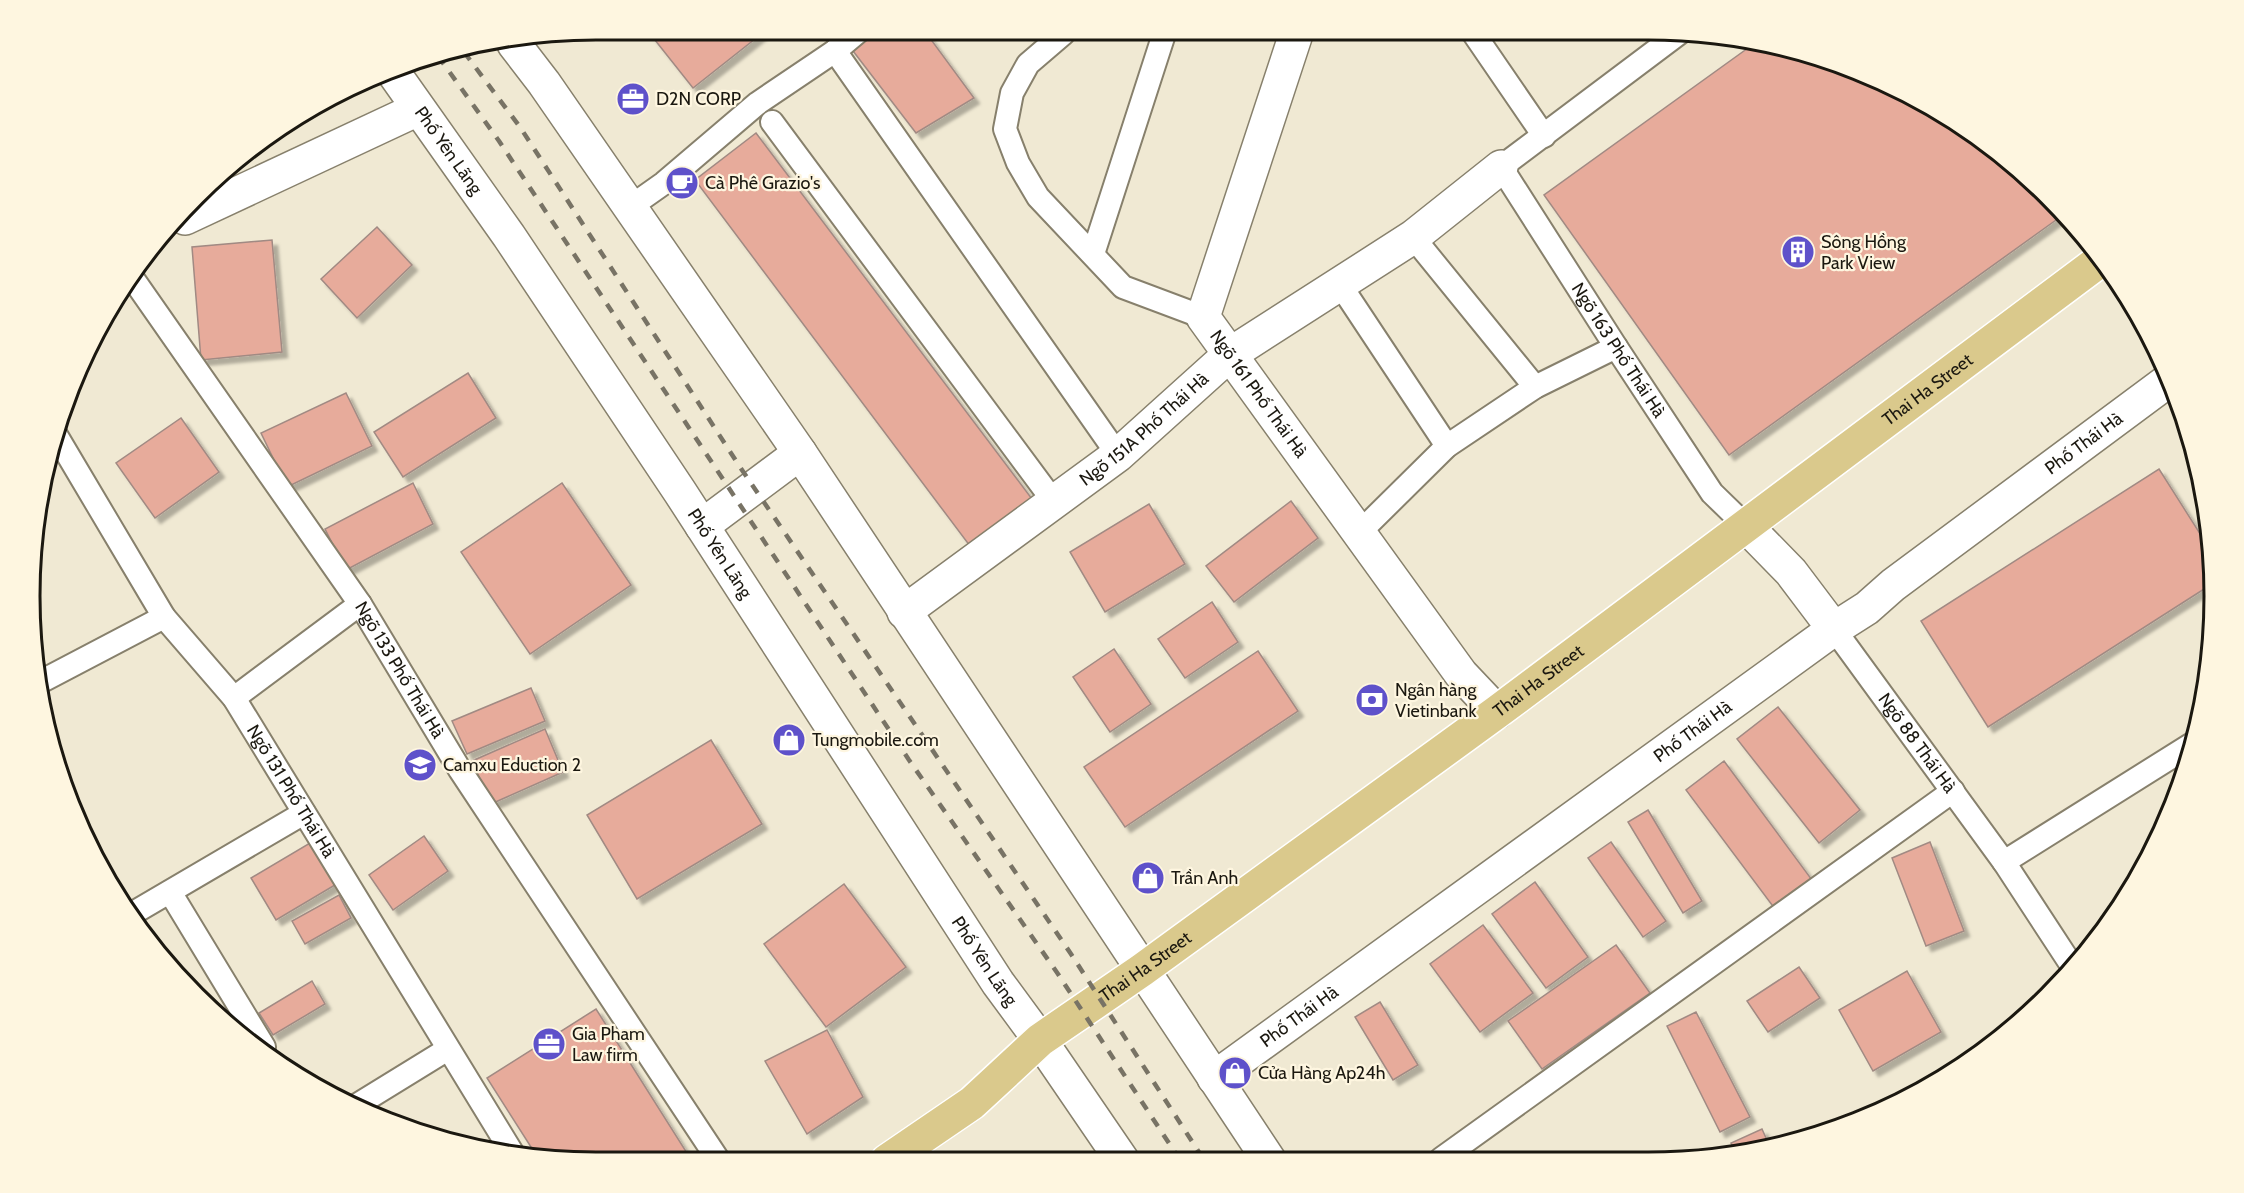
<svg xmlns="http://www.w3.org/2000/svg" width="2244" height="1193" viewBox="0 0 2244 1193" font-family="Cabin,sans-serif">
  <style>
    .building { fill: #e7ab9b; stroke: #a18a83; stroke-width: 1.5; filter: url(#shadow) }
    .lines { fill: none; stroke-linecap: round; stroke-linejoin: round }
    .service-casing { stroke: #87806c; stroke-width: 26 }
    .minor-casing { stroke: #87806c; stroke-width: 36 }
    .secondary-casing { stroke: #87806c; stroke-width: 36 }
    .primary-casing { stroke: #fff; stroke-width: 36 }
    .service { stroke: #fff; stroke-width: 22 }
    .minor { stroke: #fff; stroke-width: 33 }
    .secondary { stroke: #fff; stroke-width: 33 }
    .primary { stroke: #dac98c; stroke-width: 33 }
    .rail { stroke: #787365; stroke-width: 4.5; stroke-dasharray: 10 10; stroke-linecap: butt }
    .labels { text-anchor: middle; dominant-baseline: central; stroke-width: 4.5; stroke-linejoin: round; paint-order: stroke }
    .poi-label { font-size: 18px; fill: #1b1810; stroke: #fef6e0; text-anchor: start }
    .street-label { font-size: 18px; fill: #1b1810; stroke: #fef6e0 }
    .rim { fill: none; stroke: #1b1810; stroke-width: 3 }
  </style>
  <defs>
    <filter id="shadow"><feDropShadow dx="5.5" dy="5.5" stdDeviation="1.5" flood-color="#0004"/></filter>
  </defs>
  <rect width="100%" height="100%" fill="#f0e9d3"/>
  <g class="building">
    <polygon points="647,30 764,30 765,31 693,88"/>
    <polygon points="871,30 924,30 974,98 916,133 850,47"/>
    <polygon points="1755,43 1794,49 1930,106 2021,170 2063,215 1729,455 1544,195"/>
    <polygon points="756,133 1032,499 970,546 695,180"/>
    <polygon points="377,227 412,265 357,318 321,279"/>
    <polygon points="272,240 282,352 201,360 192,247"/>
    <polygon points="468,373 496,418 403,477 374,432"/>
    <polygon points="346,393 372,446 287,487 261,433"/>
    <polygon points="181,418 219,472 155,518 116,463"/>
    <polygon points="2159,469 2211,551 2212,584 1988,727 1921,621"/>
    <polygon points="413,483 433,524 346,570 325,529"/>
    <polygon points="562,483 631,585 530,654 461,552"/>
    <polygon points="1291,501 1318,538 1234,602 1206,566"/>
    <polygon points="1149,504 1185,564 1105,612 1070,552"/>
    <polygon points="1212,602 1238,642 1185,678 1158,639"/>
    <polygon points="1114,649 1151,704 1110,732 1073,677"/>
    <polygon points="1258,651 1298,711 1125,827 1084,767"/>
    <polygon points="531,688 545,721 467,754 452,721"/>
    <polygon points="1778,707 1860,810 1819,843 1737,739"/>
    <polygon points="545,729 563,772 491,804 472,761"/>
    <polygon points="711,740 762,824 637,899 587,815"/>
    <polygon points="1724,761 1812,880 1775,909 1686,790"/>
    <polygon points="1648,810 1702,901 1683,913 1628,822"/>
    <polygon points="424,836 448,871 393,910 369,875"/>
    <polygon points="1611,842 1666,921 1643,937 1588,858"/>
    <polygon points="1930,842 1964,931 1926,946 1892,858"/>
    <polygon points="310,843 335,885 276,920 251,878"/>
    <polygon points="1535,882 1588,957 1546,988 1492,914"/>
    <polygon points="844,884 906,967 826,1027 764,944"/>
    <polygon points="339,895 351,918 305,944 292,921"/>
    <polygon points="1483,925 1533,993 1480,1032 1430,964"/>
    <polygon points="1616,945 1650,993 1542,1069 1508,1021"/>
    <polygon points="1799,967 1820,998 1768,1032 1747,1001"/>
    <polygon points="1907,971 1941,1032 1873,1071 1839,1010"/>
    <polygon points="312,981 325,1004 273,1035 259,1013"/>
    <polygon points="1380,1002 1418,1065 1393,1080 1355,1017"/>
    <polygon points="596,1009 692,1161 560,1162 538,1158 487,1078"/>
    <polygon points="1696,1012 1750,1117 1720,1132 1667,1026"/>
    <polygon points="827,1030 863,1097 807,1134 765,1061"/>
    <polygon points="1762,1129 1770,1147 1737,1155 1731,1143"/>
  </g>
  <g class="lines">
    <g class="service-casing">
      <g id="service">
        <polyline points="1472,31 1544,136"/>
        <path id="s1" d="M1682 31 1501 167 1616 347 1712 493 1746 526"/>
        <polyline points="1063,34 1028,64 1012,93 1005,129 1018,163 1038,197 1123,287 1203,317"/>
        <polyline points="835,51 1118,455"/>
        <polyline points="772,122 1054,502"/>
        <polyline points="630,207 664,183 758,103 835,51 860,30"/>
        <polyline points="1413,237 1535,387"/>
        <polyline points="1093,254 1165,31"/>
        <path id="s2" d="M131 276 360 604 460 770 719 1161"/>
        <polyline points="1339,283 1447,446"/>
        <path id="s3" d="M56 435 164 617 234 698 513 1154"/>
        <polyline points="1358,534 1447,446 1535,387 1616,347"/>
        <path id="s4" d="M1834 629 2004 862 2074 969"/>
        <polyline points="42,681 164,617"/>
        <polyline points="234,698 360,604"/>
        <polyline points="2004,862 2192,744"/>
        <polyline points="170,892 264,1047"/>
        <polyline points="135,912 304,813"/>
        <polyline points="357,1105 448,1049"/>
        <polyline points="1441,1159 1953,791"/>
      </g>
    </g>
    <g class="minor-casing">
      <g id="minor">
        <path id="s5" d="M1297 31 1203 317 1461 674 1497 712"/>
        <polyline points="185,218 418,109"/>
        <polyline points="1746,526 1791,572 1834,629"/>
        <path id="s6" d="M904 612 1118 455 1229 355 1413 237 1501 167"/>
        <path id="s7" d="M1214 1078 1834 629 1867 608 1893 585 2169 380"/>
      </g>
    </g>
    <g class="secondary-casing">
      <g id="secondary">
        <polyline points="514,44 544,83 800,453 1269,1160"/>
        <path id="s8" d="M393 72 509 236 680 492 998 983 1040 1040 1122 1160"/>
        <polyline points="702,526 800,453"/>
      </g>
    </g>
    <g class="primary-casing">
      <g id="primary">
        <path id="s9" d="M887 1161 972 1103 1040 1040 1142 970 1497 712 2102 259"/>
      </g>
    </g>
    <use href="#service" class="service"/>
    <use href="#minor" class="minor"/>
    <use href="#secondary" class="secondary"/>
    <use href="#primary" class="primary"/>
    <g class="rail">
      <polyline points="464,52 520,127 740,467 1071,954 1204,1160"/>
      <polyline points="438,56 499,141 909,760 1058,974 1180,1160"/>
    </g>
  </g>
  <defs>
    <g id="office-disc" transform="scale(1.725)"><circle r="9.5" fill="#5e51ca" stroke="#fef6e0"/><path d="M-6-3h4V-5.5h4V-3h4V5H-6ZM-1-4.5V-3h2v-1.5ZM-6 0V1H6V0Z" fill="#fff"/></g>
    <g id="cafe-disc" transform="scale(1.725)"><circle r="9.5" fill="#5e51ca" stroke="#fef6e0"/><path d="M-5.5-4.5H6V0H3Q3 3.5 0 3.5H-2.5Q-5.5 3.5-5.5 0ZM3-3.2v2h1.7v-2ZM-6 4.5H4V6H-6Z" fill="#fff"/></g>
    <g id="building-disc" transform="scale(1.725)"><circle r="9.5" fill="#5e51ca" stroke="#fef6e0"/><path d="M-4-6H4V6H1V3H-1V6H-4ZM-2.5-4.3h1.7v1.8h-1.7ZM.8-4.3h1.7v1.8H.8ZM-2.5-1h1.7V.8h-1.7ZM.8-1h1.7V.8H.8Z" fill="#fff"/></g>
    <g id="bank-disc" transform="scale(1.725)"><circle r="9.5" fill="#5e51ca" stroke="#fef6e0"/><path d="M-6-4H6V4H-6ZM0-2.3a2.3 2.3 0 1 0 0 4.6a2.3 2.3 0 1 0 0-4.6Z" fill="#fff"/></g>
    <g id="shop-disc" transform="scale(1.725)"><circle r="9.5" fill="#5e51ca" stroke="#fef6e0"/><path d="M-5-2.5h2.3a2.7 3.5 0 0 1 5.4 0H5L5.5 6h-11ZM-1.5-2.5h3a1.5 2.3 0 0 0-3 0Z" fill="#fff"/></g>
    <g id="school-disc" transform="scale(1.725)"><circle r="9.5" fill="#5e51ca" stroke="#fef6e0"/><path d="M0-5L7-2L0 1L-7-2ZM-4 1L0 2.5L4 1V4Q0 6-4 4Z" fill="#fff"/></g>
  </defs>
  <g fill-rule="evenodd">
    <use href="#office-disc" x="633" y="99"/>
    <use href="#cafe-disc" x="682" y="183"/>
    <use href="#building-disc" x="1798" y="252"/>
    <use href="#bank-disc" x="1372" y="700"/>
    <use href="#shop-disc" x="789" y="740"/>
    <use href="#school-disc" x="420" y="765"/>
    <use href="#shop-disc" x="1148" y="878"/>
    <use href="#office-disc" x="549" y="1044"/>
    <use href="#shop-disc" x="1235" y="1073"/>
  </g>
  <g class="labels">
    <g class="poi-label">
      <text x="656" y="99">D2N CORP</text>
      <text x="705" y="183">Cà Phê Grazio's</text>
      <text x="1821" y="242">Sông Hồng<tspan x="1821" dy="21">Park View</tspan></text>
      <text x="1395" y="690">Ngân hàng<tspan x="1395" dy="21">Vietinbank</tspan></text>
      <text x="812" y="740">Tungmobile.com</text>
      <text x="443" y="765">Camxu Eduction 2</text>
      <text x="1171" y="878">Trần Anh</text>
      <text x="572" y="1034">Gia Pham<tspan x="572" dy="21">Law firm</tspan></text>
      <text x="1258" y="1073">Cửa Hàng Ap24h</text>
    </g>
    <g class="street-label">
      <text stroke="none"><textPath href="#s8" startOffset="96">Phố Yên Lãng</textPath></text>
      <text stroke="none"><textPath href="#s1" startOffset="444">Ngõ 163 Phố Thái Hà</textPath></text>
      <text stroke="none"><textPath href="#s9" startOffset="1296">Thai Ha Street</textPath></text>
      <text stroke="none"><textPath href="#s5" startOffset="396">Ngõ 161 Phố Thái Hà</textPath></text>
      <text stroke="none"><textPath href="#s6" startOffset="302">Ngõ 151A Phố Thái Hà</textPath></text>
      <text stroke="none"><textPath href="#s7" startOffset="1077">Phố Thái Hà</textPath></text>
      <text stroke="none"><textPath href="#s8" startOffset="582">Phố Yên Lãng</textPath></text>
      <text stroke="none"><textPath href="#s2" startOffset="477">Ngõ 133 Phố Thái Hà</textPath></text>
      <text stroke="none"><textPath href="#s9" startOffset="810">Thai Ha Street</textPath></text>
      <text stroke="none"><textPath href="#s7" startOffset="591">Phố Thái Hà</textPath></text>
      <text stroke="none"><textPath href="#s4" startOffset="141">Ngõ 88 Thái Hà</textPath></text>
      <text stroke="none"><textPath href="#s3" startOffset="428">Ngõ 131 Phố Thái Hà</textPath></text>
      <text stroke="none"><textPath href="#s8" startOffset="1068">Phố Yên Lãng</textPath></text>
      <text stroke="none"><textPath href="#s9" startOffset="324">Thai Ha Street</textPath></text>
      <text stroke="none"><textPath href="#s7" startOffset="105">Phố Thái Hà</textPath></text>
    </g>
  </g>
  <path d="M0 0H2244V1193H0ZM596 40H1648A556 556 0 0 1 2204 596V596A556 556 0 0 1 1648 1152H596A556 556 0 0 1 40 596V596A556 556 0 0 1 596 40Z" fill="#fef6e0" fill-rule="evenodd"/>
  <path class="rim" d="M596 40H1648A556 556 0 0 1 2204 596V596A556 556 0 0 1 1648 1152H596A556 556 0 0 1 40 596V596A556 556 0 0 1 596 40Z"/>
</svg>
